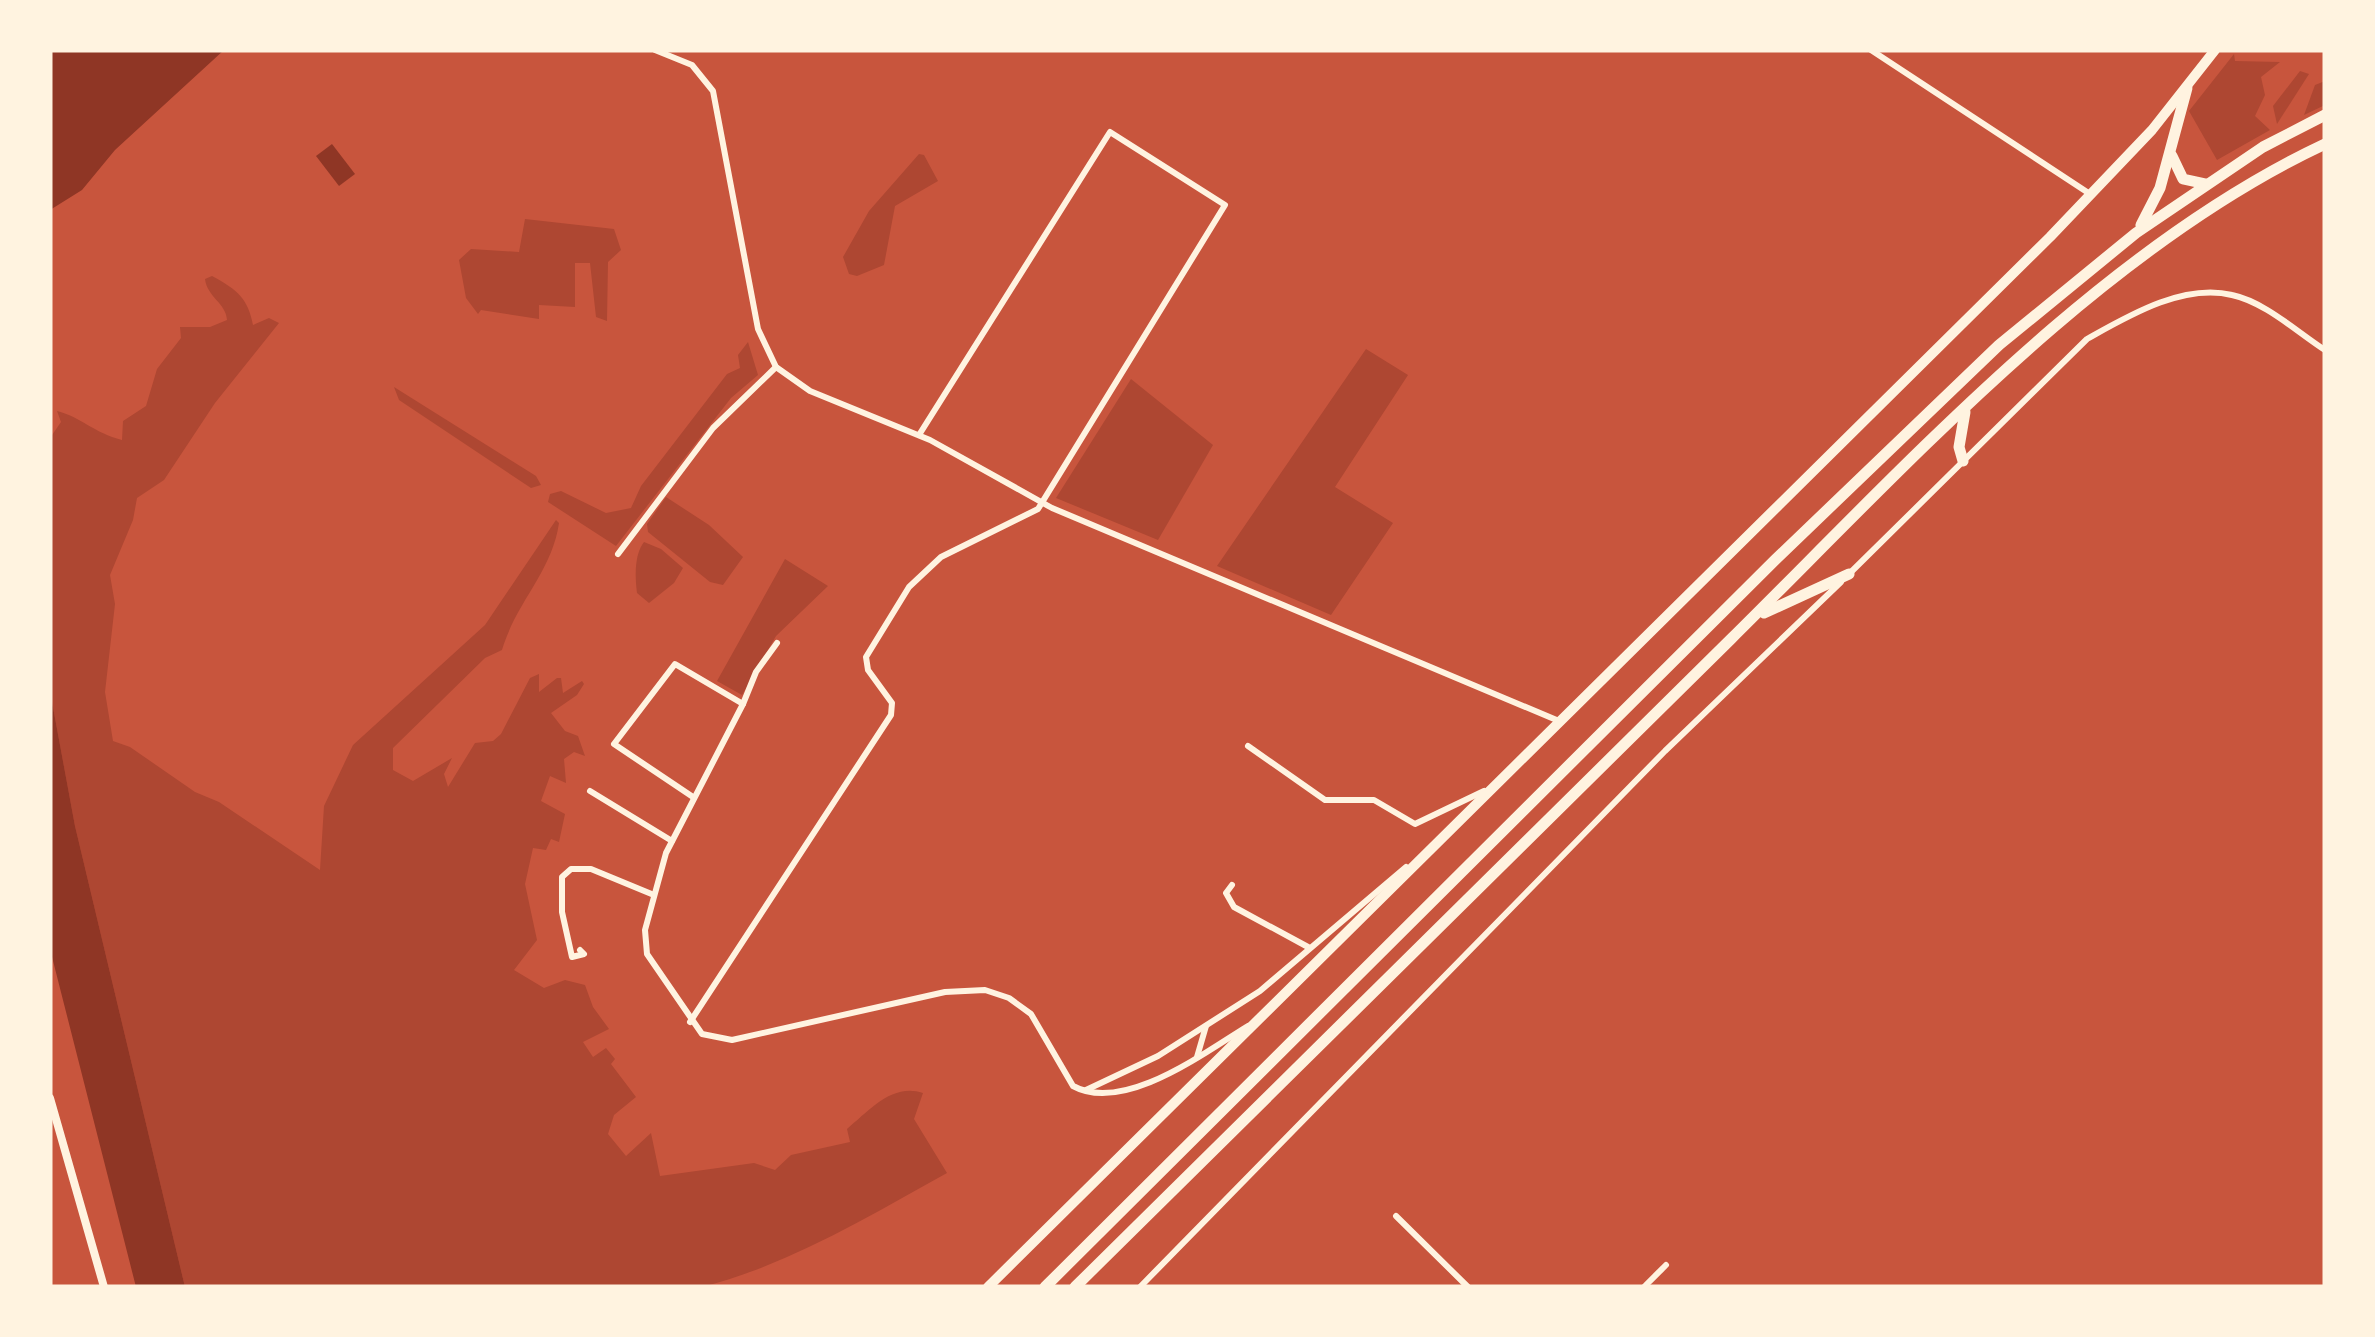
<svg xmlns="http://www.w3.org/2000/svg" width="2375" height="1337" viewBox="0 0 2375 1337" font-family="Quicksand,sans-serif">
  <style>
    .green { fill: #ae4732 }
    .water { fill: #8f3625 }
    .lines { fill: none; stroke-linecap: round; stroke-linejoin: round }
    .minor { stroke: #fff3e0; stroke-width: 6 }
    .tertiary { stroke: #fff3e0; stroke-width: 8 }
    .primary { stroke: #fff3e0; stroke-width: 10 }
    .motorway { stroke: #fff3e0; stroke-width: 11 }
  </style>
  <rect width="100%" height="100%" fill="#c8553d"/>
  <g class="green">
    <polygon points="2234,54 2235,61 2280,62 2261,77 2265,95 2255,116 2270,130 2217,160 2189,111"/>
    <polygon points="2300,71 2309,74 2277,124 2273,106"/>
    <polygon points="2325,81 2325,105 2304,115 2315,85"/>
    <polygon points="919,154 924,155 938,181 895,206 884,265 857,276 849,274 843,257 869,211"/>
    <polygon points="525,219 614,229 621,250 608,262 607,321 596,317 590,263 575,263 575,307 539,305 539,319 481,310 478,314 466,298 459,260 471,249 519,252"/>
    <path d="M212 276C238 290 248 299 253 325L269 318 279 323 215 403 164 480 137 498 133 520 110 575 115 604 105 692 113 741 130 747 195 792 219 802 320 870 324 806 353 745 485 625 556 520 559 523C552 572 516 602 502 650L485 658 393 748V770L413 781 452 758 444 774 448 787 475 743 493 741 501 734 530 678 539 674V692L557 678H561L563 693 582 681 584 684 577 695 551 713 565 731 578 736 585 756 574 752 564 759 566 783 550 776 541 801 565 814 559 842 551 839 546 850 533 848 525 884 537 940 514 970 544 988 565 980 585 985 593 1007 609 1029 583 1042 593 1057 606 1048 615 1059 611 1064 636 1097 614 1115 608 1134 626 1156 651 1133 660 1176 754 1163 775 1170 791 1155 850 1142 847 1129C870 1110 892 1083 923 1093L914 1119 947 1173C867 1217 791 1264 702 1287H185L75 826 50 691V438L61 422 57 411C81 417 94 433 122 440L123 421 146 406 157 369 181 338 180 327H210L227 320C226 303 207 297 205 279Z"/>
    <polygon points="748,342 758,375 731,398 616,546 548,502 550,494 561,491 606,513 631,508 641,486 727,374 740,368 738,355"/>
    <polygon points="1366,349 1408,375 1335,487 1393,523 1331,615 1217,566"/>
    <polygon points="1131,379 1213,445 1158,540 1056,498"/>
    <polygon points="394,387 536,476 541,485 531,488 399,400"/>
    <polygon points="666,497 709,525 743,557 723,585 710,582 648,532 647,524"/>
    <path d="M644 542 661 549 683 568 674 583 649 603 637 593C635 577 634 555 644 542Z"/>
    <polygon points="785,559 828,586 776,636 742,695 717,681"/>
  </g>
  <g class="water">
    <polygon points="50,50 224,50 115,150 82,190 50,210"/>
    <polygon points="332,144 355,174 339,186 316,156"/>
    <polygon points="50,691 75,826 185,1287 136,1287 50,949"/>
  </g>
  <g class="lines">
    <g class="minor">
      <polyline points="655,50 692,65 713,91 758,329 776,367 810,391 930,440 1052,508 1559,721"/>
      <polyline points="1871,50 2090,194"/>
      <polyline points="618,554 713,428 776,367"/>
      <path d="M1850 573 2087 339C2128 316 2183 283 2232 295 2265 302 2297 332 2325 350"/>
      <path d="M743 704 666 853 645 930 647 954 702 1034 732 1040 945 992 985 990 1009 998 1031 1014 1073 1086C1124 1114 1205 1052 1248 1026"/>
      <polyline points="1248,746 1325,800 1374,800 1415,824 1484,791"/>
      <polyline points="590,791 672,841"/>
      <polyline points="693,797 614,744 675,664 743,704 756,672 777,643"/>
      <polyline points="1232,885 1226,893 1234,907 1308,947"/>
      <polyline points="580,950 584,954 572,957 562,912 562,877 571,869 591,869 654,895"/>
      <polyline points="690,1022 891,715 892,703 868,670 866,657 909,587 941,557 1038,509 1225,205 1110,132 919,435"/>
      <polyline points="1197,1057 1206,1026"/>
      <polyline points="1086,1090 1158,1056 1260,991 1406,867"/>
      <polyline points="1396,1216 1468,1287"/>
      <polyline points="1140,1287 1665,751 1841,582"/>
      <polyline points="1644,1287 1666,1265"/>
    </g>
    <polyline class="tertiary" points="50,1098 104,1287"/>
    <polyline class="primary" points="988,1287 2050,237 2152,130 2215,50"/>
    <g class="motorway">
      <polyline points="2172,156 2183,179 2206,184"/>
      <polyline points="2141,225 2160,188 2187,88"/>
      <polyline points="1963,461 1959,447 1965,412"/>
      <polyline points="1764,613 1849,574"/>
      <polyline points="1045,1287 1775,560 1999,345 2136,233 2263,147 2325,115"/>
      <path d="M1075 1287C1294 1071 1513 855 1731 639 1906 466 2101 249 2325 144"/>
    </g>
  </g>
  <rect width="2375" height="1337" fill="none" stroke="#fff3e0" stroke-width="105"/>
</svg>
